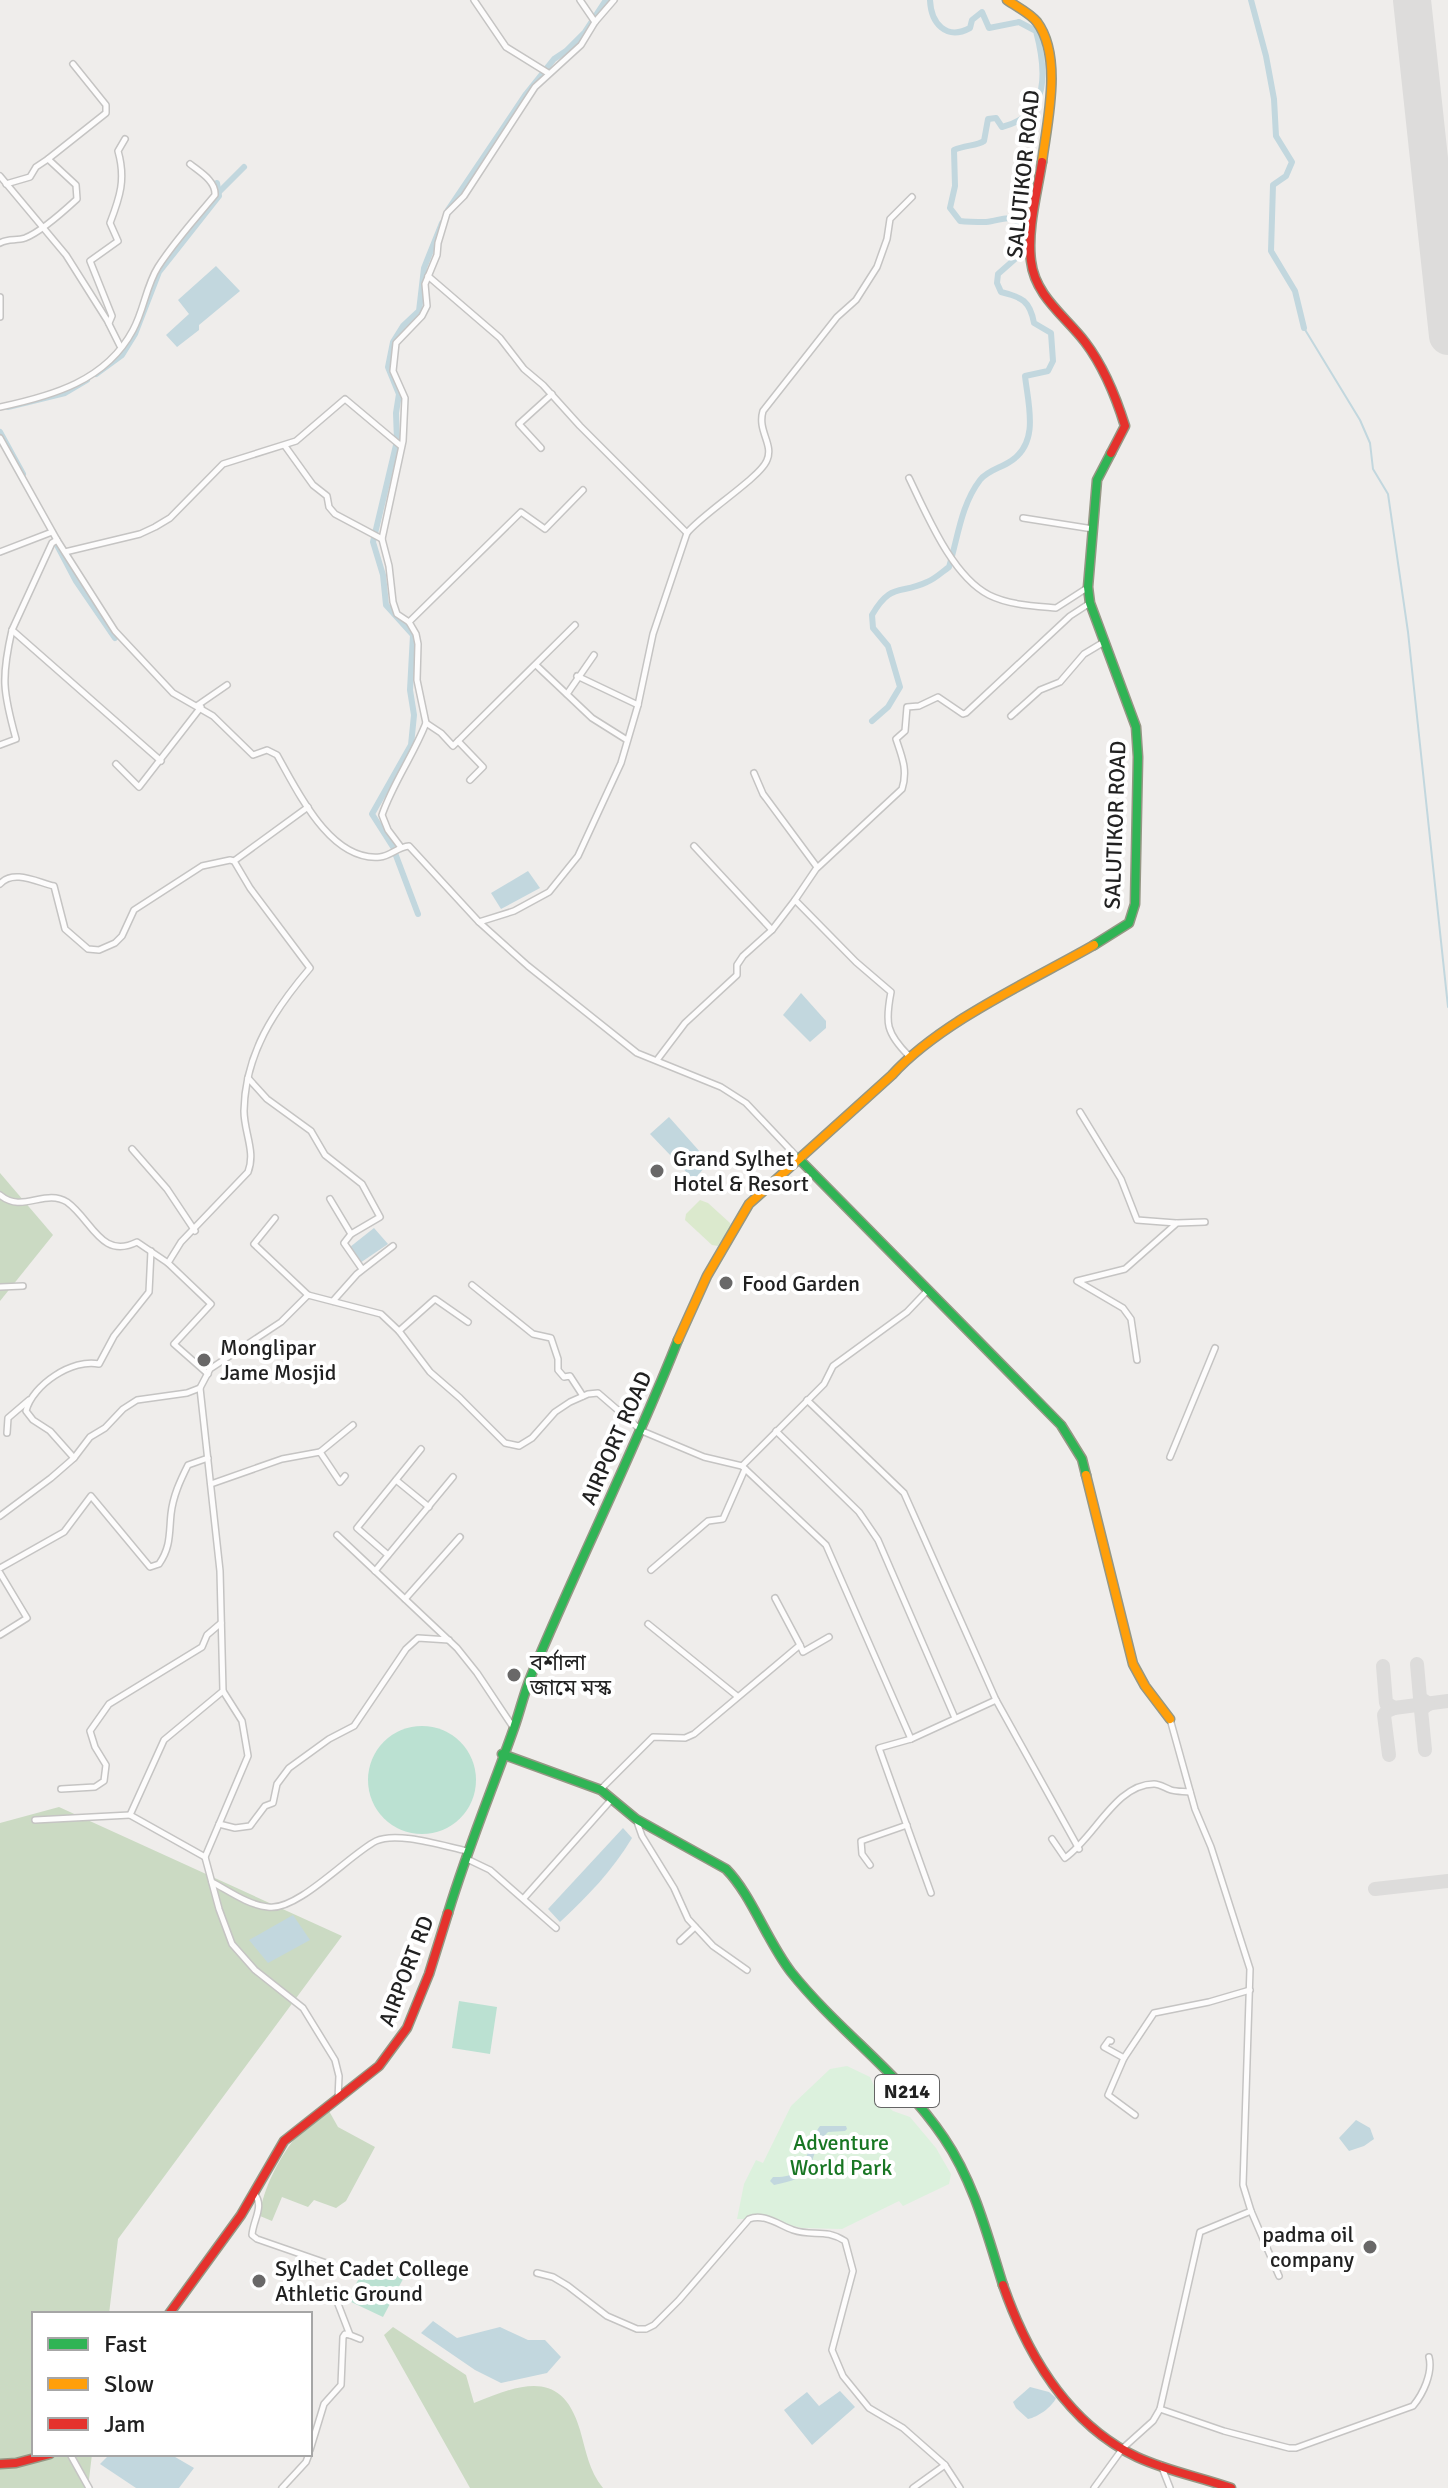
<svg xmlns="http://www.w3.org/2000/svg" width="1448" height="2488" viewBox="0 0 1448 2488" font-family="Signika,'Noto Sans Bengali',sans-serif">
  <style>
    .grass { fill: #dbe9cd }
    .forest { fill: #cbdac3 }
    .park { fill: #dcf1dd }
    .pitch { fill: #bbe1d2 }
    .water { fill: #c2d7de }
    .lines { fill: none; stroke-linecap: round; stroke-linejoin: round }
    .stream { stroke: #c2d7de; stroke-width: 2 }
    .canal { stroke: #c2d7de; stroke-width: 6 }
    .taxiway { stroke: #dddcdb; stroke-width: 14 }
    .runway { stroke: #dddcdb; stroke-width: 38 }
    .street-casing { stroke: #c5c4c3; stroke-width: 8 }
    .fast-casing { stroke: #959784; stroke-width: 11 }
    .slow-casing { stroke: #959784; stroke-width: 11 }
    .jam-casing { stroke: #959784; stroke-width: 11 }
    .street { stroke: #fdfcfc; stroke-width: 5 }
    .fast { stroke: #30b455; stroke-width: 8 }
    .slow { stroke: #ff9f0a; stroke-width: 8 }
    .jam { stroke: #e5322d; stroke-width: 8 }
    .poi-dot { fill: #696868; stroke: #fff; stroke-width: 3 }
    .labels { text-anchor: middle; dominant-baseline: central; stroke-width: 8; stroke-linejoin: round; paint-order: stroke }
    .shield { fill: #fff; stroke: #646464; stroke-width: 2 }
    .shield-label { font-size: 20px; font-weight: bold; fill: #212121 }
    .street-label { font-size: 22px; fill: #212121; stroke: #fff }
    .poi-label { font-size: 22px; fill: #212121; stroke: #fff; text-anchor: start }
    .park-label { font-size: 22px; fill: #187623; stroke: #fff }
  </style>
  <rect width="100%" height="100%" fill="#efedeb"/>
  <polygon class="grass" points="700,1200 708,1203 730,1223 731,1227 718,1246 712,1245 685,1220 686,1214"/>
  <g class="forest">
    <polygon points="0,1173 53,1235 0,1301"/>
    <polygon points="59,1807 342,1936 118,2239 109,2314 34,2314 34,2454 92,2454 88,2488 0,2488 0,1823"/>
    <path d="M329 2111 338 2127 375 2147 346 2201 336 2208 314 2200 308 2207 282 2197 272 2221 260 2216C261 2191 284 2147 303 2130 310 2122 321 2117 329 2111Z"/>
    <path d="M393 2327 466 2375 474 2403C521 2384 562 2368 580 2430 586 2451 589 2471 603 2488H470L384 2335Z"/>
  </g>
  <polygon class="park" points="847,2066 870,2077 880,2099 893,2111 910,2117 936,2148 951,2174 949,2184 903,2206 899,2201 842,2229 802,2228 764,2219 737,2219 744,2184 756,2160 763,2163 791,2106 830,2069"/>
  <g class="pitch">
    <circle cx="422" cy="1780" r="54"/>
    <polygon points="459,2001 497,2007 490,2054 452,2048"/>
    <polygon points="367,2264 380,2266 403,2279 383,2317 347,2300"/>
  </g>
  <g class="water">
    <polygon points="216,266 240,291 199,325 199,330 177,347 166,335 189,314 178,300"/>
    <polygon points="528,871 540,888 501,909 491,893"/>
    <polygon points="801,993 826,1021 826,1028 810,1042 783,1015"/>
    <polygon points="669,1117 709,1162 694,1180 650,1134"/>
    <polygon points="374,1228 388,1244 360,1263 350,1247"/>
    <path d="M623 1828 632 1838C613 1870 587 1897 560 1922L548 1909Z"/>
    <polygon points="293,1915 310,1940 268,1963 249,1940"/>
    <polygon points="1356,2120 1370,2128 1374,2139 1364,2146 1349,2151 1339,2138"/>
    <path d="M820 2126H846L847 2129 845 2131 828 2132C801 2160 827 2175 774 2185L770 2181 773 2177C812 2179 803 2149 820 2126Z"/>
    <polygon points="433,2321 457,2338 500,2327 528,2340 545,2340 561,2357 547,2373 501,2383 475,2370 421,2333"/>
    <path d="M1030 2387 1049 2392 1056 2398C1052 2407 1038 2417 1028 2419L1016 2408 1013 2402Z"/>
    <polygon points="840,2391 855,2407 812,2445 784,2410 807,2392 819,2406"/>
    <polygon points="110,2454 170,2454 194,2468 179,2488 136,2488 100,2464"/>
  </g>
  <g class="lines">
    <polyline class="stream" points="1304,328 1360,420 1370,443 1373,469 1388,494 1408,632 1448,1007"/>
    <g class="canal">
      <polyline points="1251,0 1266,56 1274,99 1276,136 1292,162 1286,176 1273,185 1271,251 1295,291 1304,328"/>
      <polyline points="219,192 244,167"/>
      <polyline points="448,210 526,94 554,59 566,51 585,32 606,0"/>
      <polyline points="96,374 122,355 135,334 159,272 219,196 217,183"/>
      <polyline points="8,407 65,393 87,380"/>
      <polyline points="0,432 23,474"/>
      <polyline points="57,545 76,581 115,638"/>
      <path d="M872 721 888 707 900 687 888 646 873 628 872 615C891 582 900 595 927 582 935 579 942 572 949 567 958 537 961 505 980 480 988 470 1001 468 1011 461 1040 442 1028 404 1025 376L1048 371 1053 361 1051 333 1034 323C1030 301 1022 297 1001 292L997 283 998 274 1015 259 1020 246 1022 226C1010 212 1001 221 986 222 977 222 968 222 960 221L950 208 955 186 954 150C965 145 977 146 984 141L988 119 996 118 1002 127C1051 115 1046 69 1036 31L1019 22 989 28 982 12 972 20 970 28C946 41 931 23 930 0"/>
      <polyline points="393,847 372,814 411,745 414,715 410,690 413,635 386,605 383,575 373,542 397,441 396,413 399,394 388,367 393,342 403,326 419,311 424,268 442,223"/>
      <polyline points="395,853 418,914"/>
    </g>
    <g class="taxiway">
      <polyline points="1417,1664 1420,1698 1429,1704"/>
      <polyline points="1383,1666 1386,1703 1394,1708 1387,1711 1384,1715 1389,1755"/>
      <polyline points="1394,1708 1448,1701"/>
      <polyline points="1425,1750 1421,1710 1428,1704"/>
      <polyline points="1375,1889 1448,1881"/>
    </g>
    <polyline class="runway" points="1412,0 1448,336"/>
    <g class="street-casing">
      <g id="street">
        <polyline points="474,0 506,47 548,73"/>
        <polyline points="580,0 595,22"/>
        <polyline points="0,176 66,255 107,320 120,346"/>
        <polyline points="6,184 30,177 36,167 48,159"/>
        <path d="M0 243C8 238 16 241 25 238 41 232 64 211 77 199L76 185 48 159 106 113V105L73 64"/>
        <polyline points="428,276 500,338 524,369 543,385 580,426 687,533"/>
        <polyline points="0,297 0,317"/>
        <path d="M109 323 112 316 90 261 118 241 110 223C120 197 126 179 118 151L125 139"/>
        <path d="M0 407C52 396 106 381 133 330 144 310 146 286 158 267 174 242 196 218 215 195 216 181 200 172 190 164"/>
        <path d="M0 438 57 540 115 631 173 693 213 716 253 755 267 750 277 755C297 790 330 862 380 857 390 856 398 847 409 846L479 922 528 966 637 1053 721 1087 746 1103 798 1158"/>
        <polyline points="285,446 313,485 327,496 329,507 335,514 382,539"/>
        <polyline points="541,448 519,424 552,394"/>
        <path d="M909 478C927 515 952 576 989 595 1009 605 1034 606 1056 608L1087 588"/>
        <polyline points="1023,518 1093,529"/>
        <polyline points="57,540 52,543 12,630 161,761"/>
        <polyline points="0,552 52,532"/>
        <polyline points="65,552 140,534 155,527 170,518 223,464 296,441 345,399 401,446"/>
        <polyline points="409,622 521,512 545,529 583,490"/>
        <polyline points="536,665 592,718 627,740"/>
        <polyline points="577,676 638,705"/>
        <polyline points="567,694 594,655"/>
        <polyline points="198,705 227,685"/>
        <polyline points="1011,716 1040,690 1060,682 1084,654 1104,642"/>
        <polyline points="458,741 575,625"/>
        <path d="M0 745 16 739C3 692 1 678 12 630"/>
        <polyline points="116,764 139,787 201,707"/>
        <polyline points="754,773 763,794 817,867"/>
        <polyline points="470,780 483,767 458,741 453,746 441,733 426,723 417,680 418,644 416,634 409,622 397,614 393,602 389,566 382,539 403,441 405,398 393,371 396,343 422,316 427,306 425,284 437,255 438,243 447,213 464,196 535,87 581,45 595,22 614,0"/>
        <path d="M400 846 388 830 382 815C393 783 413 756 426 723"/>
        <polyline points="694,846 772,930"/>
        <polyline points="234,861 308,807"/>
        <path d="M0 884C13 869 37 882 54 886L65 929 88 949 99 950 115 943 122 936 134 910 202 866 230 860 234 861 250 888 310 968C274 1010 245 1054 244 1111 244 1132 256 1152 248 1172L181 1242 168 1263 211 1304 174 1344 208 1374"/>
        <path d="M795 900 816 869 902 789C908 770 902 757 896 739L905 731 907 707 919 706 938 697 963 714 966 713 1070 616 1090 603"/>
        <path d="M479 922 514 911 549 892 578 856 621 763 638 705 653 634 687 533C702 514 761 477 767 460 774 444 757 431 763 411L837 317 856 300 877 267 887 239 890 219 912 197"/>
        <path d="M657 1060 685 1023 737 975V965L743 956 772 930 795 900 856 962 891 992C885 1023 886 1033 909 1056"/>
        <polyline points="248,1078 267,1099 311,1131 325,1155 362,1184 380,1217 351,1234 344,1243 362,1269"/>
        <polyline points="1080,1112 1121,1179 1137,1220 1176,1223"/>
        <polyline points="132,1149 167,1189 195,1231"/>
        <path d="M0 1195C22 1214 45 1188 67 1202 92 1220 101 1260 137 1242L168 1263"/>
        <polyline points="330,1199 351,1234"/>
        <polyline points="275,1218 254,1244 308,1295"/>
        <polyline points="472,1285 533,1334 551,1338 558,1359 558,1370 564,1377 570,1376 583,1396"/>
        <polyline points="0,1287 23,1286"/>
        <polyline points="333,1301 357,1274 393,1246"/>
        <polyline points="399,1331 435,1299 468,1322"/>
        <polyline points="1137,1360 1131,1319 1123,1308 1077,1281 1125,1269 1177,1223 1205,1222"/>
        <polyline points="807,1400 904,1493 996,1700 1079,1849"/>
        <polyline points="776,1431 859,1512 878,1540 955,1718"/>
        <polyline points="7,1433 8,1418 29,1400"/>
        <polyline points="320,1452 353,1425"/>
        <polyline points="1170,1457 1215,1348"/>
        <path d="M74 1458 50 1431 33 1420 26 1411C32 1385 73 1358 99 1364L114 1336 149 1292 151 1251"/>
        <polyline points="742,1466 824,1384 833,1366 907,1312 928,1290"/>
        <polyline points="396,1480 429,1507"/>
        <polyline points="211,1484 282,1459 320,1452 340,1482 345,1476"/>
        <polyline points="0,1516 51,1478 74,1458 90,1437 105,1428 123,1409 137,1400 187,1393 200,1388"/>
        <polyline points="337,1535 457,1648 477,1673 513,1727"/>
        <polyline points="388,1555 357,1528 421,1449"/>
        <path d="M0 1568 64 1532 91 1496 150 1567 159 1564C171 1547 169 1533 171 1514 173 1496 180 1481 188 1465L208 1458"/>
        <polyline points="651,1570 708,1521 723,1519 745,1469"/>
        <polyline points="375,1571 453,1477"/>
        <polyline points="0,1573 27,1618 0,1635"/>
        <polyline points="775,1598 800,1645"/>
        <polyline points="405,1599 460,1537"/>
        <polyline points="648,1624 737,1696"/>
        <polyline points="1170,1719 1195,1809 1211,1847 1250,1969 1243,2185 1251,2211 1279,2276"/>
        <polyline points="61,1789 95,1787 104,1781 106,1765 95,1747 90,1731 109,1704 202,1647 207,1635 221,1623"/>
        <polyline points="601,1789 653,1737 685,1738 694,1734 800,1645 803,1652 829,1637"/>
        <polyline points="636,1819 642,1836 674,1888 688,1919 713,1946 747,1970"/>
        <polyline points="35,1820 130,1815"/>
        <polyline points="219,1824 235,1828 250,1826 265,1806 273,1803 277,1784 289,1768 329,1739 354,1726 406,1649 418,1638 449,1640"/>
        <path d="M1052 1839 1065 1858C1095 1837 1116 1784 1154 1784 1160 1784 1165 1788 1171 1790 1177 1792 1184 1791 1190 1792"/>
        <polyline points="205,1857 248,1756 242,1721 223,1691"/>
        <polyline points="465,1858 490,1870 556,1928"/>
        <polyline points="870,1865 862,1854 861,1841 907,1825"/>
        <path d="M212 1882C229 1891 248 1905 268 1907 297 1912 350 1854 376 1841 397 1831 443 1846 467 1851"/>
        <polyline points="931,1893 879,1748 911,1739 996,1700"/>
        <polyline points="524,1898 611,1800"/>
        <polyline points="680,1941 695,1927"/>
        <polyline points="1111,2041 1109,2040 1104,2047 1124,2058"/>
        <polyline points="338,2099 339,2076 335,2060 303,2008 255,1970 232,1944 219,1909 205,1857 130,1815 164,1740 223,1691 220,1571 200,1388 210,1369 281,1322 308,1295 381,1314 399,1331 430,1372 460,1398 505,1443 519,1446 532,1438 555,1412 570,1402 588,1394 598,1393 642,1431 704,1457 742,1466 826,1545 911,1739"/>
        <polyline points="1135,2115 1108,2095 1124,2058 1154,2013 1209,2002 1250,1990"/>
        <path d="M254 2193C265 2206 253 2220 252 2235L257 2239 355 2273"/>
        <path d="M537 2273 553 2277 568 2286 607 2316 637 2329H646L654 2325 679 2300 749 2219C764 2213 779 2225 793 2230 813 2237 825 2228 845 2241L853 2271 832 2350 843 2376 869 2408 903 2428 945 2465 960 2488"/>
        <polyline points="338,2304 350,2335 360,2339"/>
        <path d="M1160 2409 1224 2431 1289 2448H1296L1413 2406C1423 2394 1433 2373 1429 2357"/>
        <polyline points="310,2450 324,2404 341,2385 343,2337 345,2334 350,2335"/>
        <polyline points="70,2454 89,2488"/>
        <polyline points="1161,2465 1170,2488"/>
        <polyline points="282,2488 306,2462 309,2454"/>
        <polyline points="913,2488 945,2465"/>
        <polyline points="1094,2488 1123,2448 1153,2421 1160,2409 1200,2232 1251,2211"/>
      </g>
    </g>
    <g class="fast-casing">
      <g id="fast">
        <polyline points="1094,945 1129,923 1135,904 1138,757 1136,727 1090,603 1088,587 1097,480 1111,453"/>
        <polyline points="798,1158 1061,1425 1082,1459 1086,1475"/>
        <path d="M502 1754 601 1790 636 1819 726 1869C751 1894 767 1941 791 1972 838 2031 902 2075 944 2138 974 2182 987 2234 1003 2285"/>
        <path d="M448 1913C467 1850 492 1790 514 1728 520 1711 524 1693 531 1676 578 1563 633 1454 678 1340"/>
      </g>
    </g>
    <g class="slow-casing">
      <g id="slow">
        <path d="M1007 0C1017 7 1030 13 1037 22 1063 57 1047 123 1042 162"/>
        <path d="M678 1340 707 1276 749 1204 892 1075C940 1022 1031 981 1094 945"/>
        <polyline points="1086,1475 1133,1664 1145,1686 1170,1719"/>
      </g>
    </g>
    <g class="jam-casing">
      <g id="jam">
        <path d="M1042 162C1037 194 1027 229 1031 261 1035 296 1065 316 1085 342 1104 367 1116 397 1125 426L1111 453"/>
        <path d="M1003 2285C1027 2354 1068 2424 1137 2457 1167 2471 1200 2477 1231 2488"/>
        <polyline points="169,2314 241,2215 284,2141 379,2066 407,2028 429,1974 448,1913"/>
        <polyline points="0,2464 16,2463 50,2454"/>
      </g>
    </g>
    <use href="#street" class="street"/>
    <use href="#fast" class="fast"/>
    <use href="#slow" class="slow"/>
    <use href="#jam" class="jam"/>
  </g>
  <g class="poi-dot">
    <circle cx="657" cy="1171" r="8"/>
    <circle cx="726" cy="1283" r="8"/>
    <circle cx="204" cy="1360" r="8"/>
    <circle cx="514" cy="1675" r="8"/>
    <circle cx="1370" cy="2247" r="8"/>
    <circle cx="259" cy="2281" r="8"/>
  </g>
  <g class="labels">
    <rect class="shield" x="875" y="2075" width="64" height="32" rx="6"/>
    <g class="shield-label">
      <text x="907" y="2091">N214</text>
    </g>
    <g class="street-label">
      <text transform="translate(1023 174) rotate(-84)">SALUTIKOR ROAD</text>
      <text transform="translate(1115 825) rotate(-88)">SALUTIKOR ROAD</text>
      <text transform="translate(616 1438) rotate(-66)">AIRPORT ROAD</text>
      <text transform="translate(406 1971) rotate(-69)">AIRPORT RD</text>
    </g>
    <g class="poi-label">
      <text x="673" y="1158">Grand Sylhet<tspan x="673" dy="25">Hotel &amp; Resort</tspan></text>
      <text x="742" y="1283">Food Garden</text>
      <text x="220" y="1347">Monglipar<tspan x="220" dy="25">Jame Mosjid</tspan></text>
      <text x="530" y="1662">বর্শালা<tspan x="530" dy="25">জামে মস্ক</tspan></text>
      <text x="1354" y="2234" text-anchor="end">padma oil<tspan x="1354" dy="25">company</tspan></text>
      <text x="275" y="2268">Sylhet Cadet College<tspan x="275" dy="25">Athletic Ground</tspan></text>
    </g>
    <g class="park-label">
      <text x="841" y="2142">Adventure<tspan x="841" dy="25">World Park</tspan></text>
    </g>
  </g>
  <rect x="32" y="2312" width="280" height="144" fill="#ffffff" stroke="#a6a6a6" stroke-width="2"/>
  <rect x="48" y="2338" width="40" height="12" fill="#30b455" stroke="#a6a6a6" stroke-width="2"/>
  <text x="104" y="2352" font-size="24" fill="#212121">Fast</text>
  <rect x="48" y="2378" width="40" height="12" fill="#ff9f0a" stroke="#a6a6a6" stroke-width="2"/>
  <text x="104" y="2392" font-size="24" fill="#212121">Slow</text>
  <rect x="48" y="2418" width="40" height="12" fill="#e5322d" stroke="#a6a6a6" stroke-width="2"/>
  <text x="104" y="2432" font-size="24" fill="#212121">Jam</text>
</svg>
